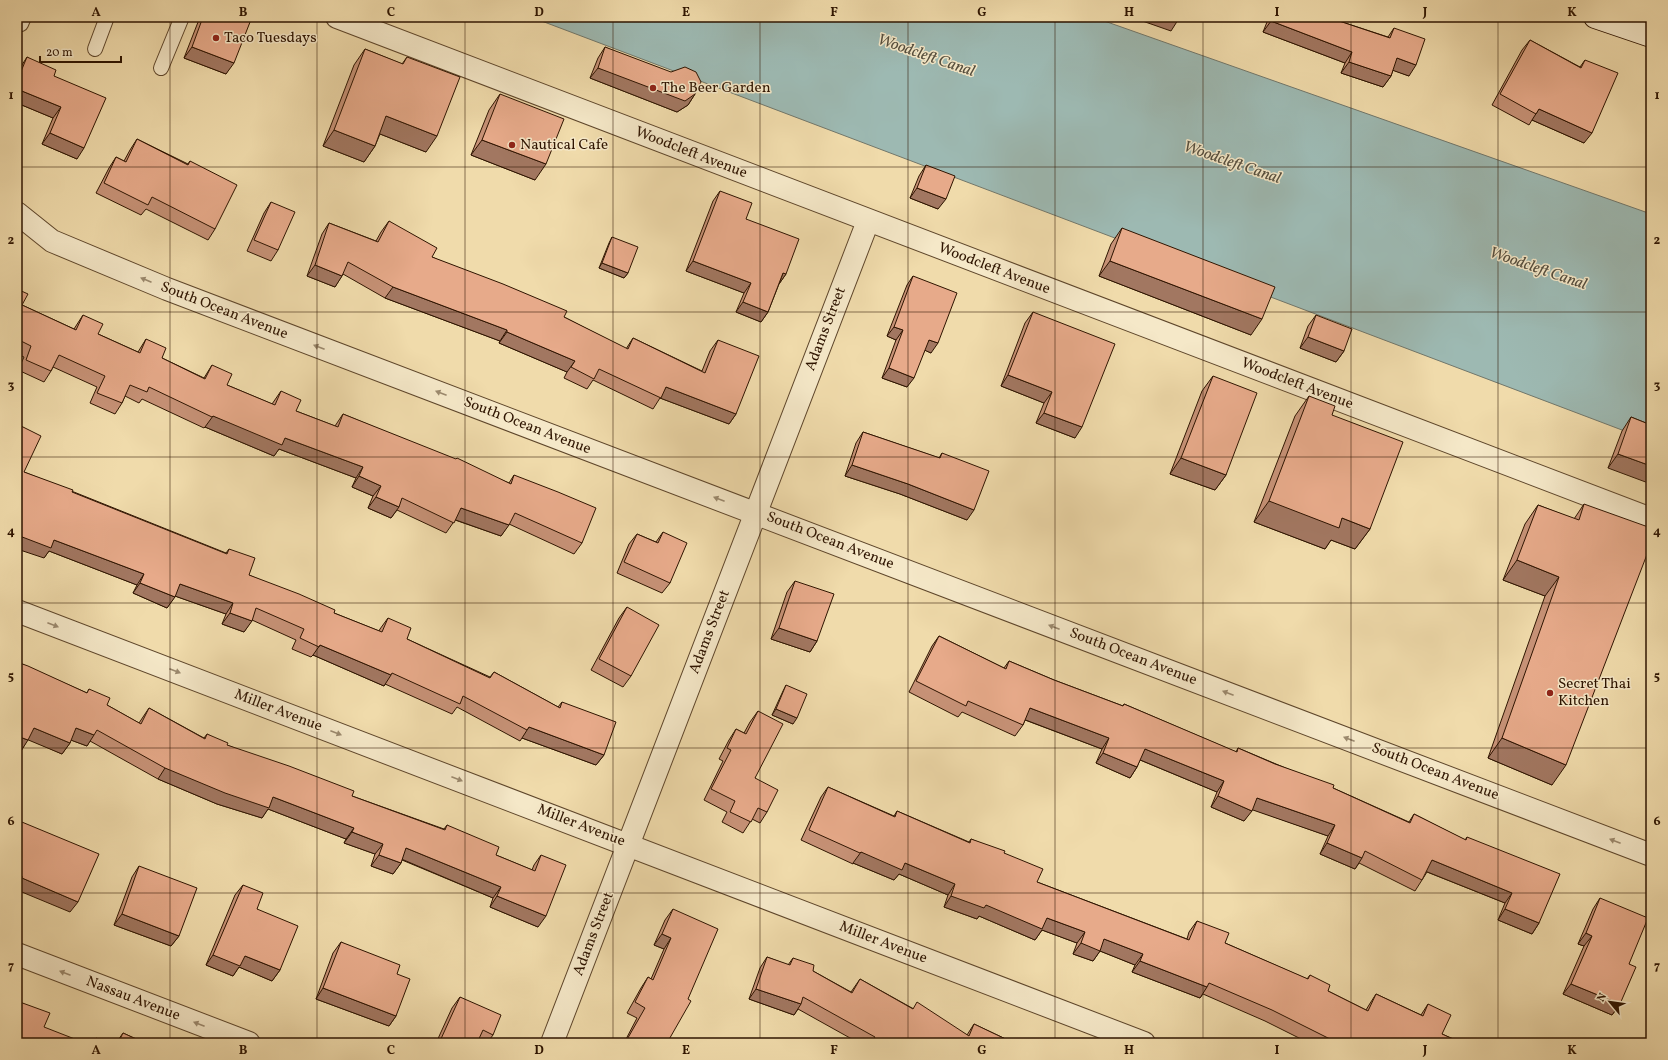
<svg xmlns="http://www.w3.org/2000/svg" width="1668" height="1060" viewBox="0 0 1668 1060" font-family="Vollkorn,serif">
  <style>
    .water { fill: #9db9b2; stroke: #71776b }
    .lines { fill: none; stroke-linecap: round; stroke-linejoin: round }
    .lane-casing { stroke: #5e462b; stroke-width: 16 }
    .street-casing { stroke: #5e462b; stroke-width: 24 }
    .secondary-casing { stroke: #2e1400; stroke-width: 24 }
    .lane { stroke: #f5e8c8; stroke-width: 14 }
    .street { stroke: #f5e8c8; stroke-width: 22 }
    .secondary { stroke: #f5e8c8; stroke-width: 22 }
    .wall { fill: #c79277; stroke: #2e1400 }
    .shaded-wall { fill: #a27761; stroke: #2e1400 }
    .building { fill: #e7aa8a; stroke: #2e1400 }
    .oneway { fill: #9b896e }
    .grid { fill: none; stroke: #2e1400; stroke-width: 1; stroke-opacity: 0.55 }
    .poi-dot { fill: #8f2418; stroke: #f5e8c8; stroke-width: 1.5 }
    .labels { text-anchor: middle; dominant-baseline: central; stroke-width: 3; stroke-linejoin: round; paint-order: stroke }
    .poi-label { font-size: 15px; fill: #2e1400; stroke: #f5e8c8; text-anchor: start }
    .street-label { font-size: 15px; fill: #2e1400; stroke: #f5e8c8 }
    .water-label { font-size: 16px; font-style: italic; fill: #554e3e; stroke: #f5e8c8 }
    .neatline { fill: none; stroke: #2e1400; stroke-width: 1.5 }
    .grid-label { font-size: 13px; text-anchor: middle; font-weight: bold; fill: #2e1400 }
  </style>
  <rect width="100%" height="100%" fill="#f0dbab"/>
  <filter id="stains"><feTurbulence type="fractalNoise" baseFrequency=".005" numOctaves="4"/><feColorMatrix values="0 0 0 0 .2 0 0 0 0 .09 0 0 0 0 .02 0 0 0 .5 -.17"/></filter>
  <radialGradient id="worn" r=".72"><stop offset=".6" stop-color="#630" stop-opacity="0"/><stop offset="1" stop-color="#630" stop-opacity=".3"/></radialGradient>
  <polygon class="water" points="531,17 1093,17 1651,214 1651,441"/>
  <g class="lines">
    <g class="lane-casing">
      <g id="lane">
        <polyline points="21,24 24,17"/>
        <polyline points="95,49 107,17"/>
        <polyline points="161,68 182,17"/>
      </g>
    </g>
    <g class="street-casing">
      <g id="street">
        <polyline points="337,17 1651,519"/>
        <polyline points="17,213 52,241 167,289 1651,855"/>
        <polyline points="17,611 1144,1043"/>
        <polyline points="17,954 249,1043"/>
        <polyline points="552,1043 868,221"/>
      </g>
    </g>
    <g class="secondary-casing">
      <polyline id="secondary" points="1595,17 1651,36"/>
    </g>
    <use href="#lane" class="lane"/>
    <use href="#street" class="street"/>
    <use href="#secondary" class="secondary"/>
  </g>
  <g class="wall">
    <polygon points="200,17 252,17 226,74 184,58"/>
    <polygon points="1269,17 1334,17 1333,19 1388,37 1394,28 1409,76 1393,70 1391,76 1383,87 1341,73 1345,63 1263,32"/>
    <polygon points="1530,40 1580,67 1585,60 1584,143 1532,120 1529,125 1492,105 1522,50"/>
    <polygon points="605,47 695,94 688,105 677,112 590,78 598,58"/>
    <polygon points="365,49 402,64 407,57 426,152 380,134 375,146 364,162 323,146 354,65"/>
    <polygon points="27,57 54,76 77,159 42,144 53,118 17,103 17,74 20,68"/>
    <polygon points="500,94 535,180 471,155 489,110"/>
    <polygon points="137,139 188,164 190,161 215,229 208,240 146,209 141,215 96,193 109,168 116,157 124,161 130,150"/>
    <polygon points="926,165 938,209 910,198 919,176"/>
    <polygon points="720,191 746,219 786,274 779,284 768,312 761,322 736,312 744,293 686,271 713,201"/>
    <polygon points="271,202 278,250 271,261 247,251 264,213"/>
    <polygon points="389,221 432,257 564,317 626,349 633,338 702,371 710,351 718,340 736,414 729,424 660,398 653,409 593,380 587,389 564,378 567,372 499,343 500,341 385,298 343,274 335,287 307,276 322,234 329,223 376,241 381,232"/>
    <polygon points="1122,228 1251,335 1099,276 1111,244"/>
    <polygon points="612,237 628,273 624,278 599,268 609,243"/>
    <polygon points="913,276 931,353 925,350 907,387 882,378 896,340 887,336 907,285"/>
    <polygon points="17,289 22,305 74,329 83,315 98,334 138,352 146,339 162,358 204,378 212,365 227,385 272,404 281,391 296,411 335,426 343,414 509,483 514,475 582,543 574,554 509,524 501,536 455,520 446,533 397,510 391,518 368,508 373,496 352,487 356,478 279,449 274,456 205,427 204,428 142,399 139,403 125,396 122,403 115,414 90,403 97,387 53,367 51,371 44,382 18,370 24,357 17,354"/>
    <polygon points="1033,312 1075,438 1036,423 1044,403 1001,386 1025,323"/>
    <polygon points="1316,315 1344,351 1336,362 1300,348 1308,326"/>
    <polygon points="1213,376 1226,475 1215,490 1170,474 1202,391"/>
    <polygon points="1309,396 1332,415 1370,529 1355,549 1331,540 1325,549 1254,522 1295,416"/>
    <polygon points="1631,417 1651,425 1608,468 1622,431"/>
    <polygon points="863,432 939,458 942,453 967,520 900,494 845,476 856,443"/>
    <polygon points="24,472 226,553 229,549 249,575 334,613 379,631 380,629 388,618 407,639 490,677 494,672 558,707 562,702 604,755 596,765 522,738 520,741 457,707 452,714 385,684 384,686 313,655 311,657 292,649 296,640 252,620 244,632 222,624 226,614 175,596 167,608 133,593 137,585 49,551 44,558"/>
    <polygon points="1584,504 1552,785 1488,758 1545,596 1503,580 1525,524 1538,505 1574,519"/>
    <polygon points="663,532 670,583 662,593 617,573 629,544 637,534 656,542"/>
    <polygon points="795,581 817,641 810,652 771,639 787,592"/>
    <polygon points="627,607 631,676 623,687 591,670 619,618"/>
    <polygon points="939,636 1004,668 1009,661 1054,680 1123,706 1124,704 1236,752 1238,748 1333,788 1409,822 1414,814 1465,840 1467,837 1539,923 1532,934 1498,920 1505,903 1427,872 1422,880 1415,891 1359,863 1355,869 1320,854 1328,836 1252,809 1244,821 1211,807 1217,792 1140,760 1137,767 1130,778 1096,763 1102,749 1025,720 1023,725 1015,736 962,712 958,717 909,692 932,646"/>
    <polygon points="17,662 87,693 89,689 107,705 139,723 149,708 204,738 207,734 227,745 352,796 444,829 447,825 496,855 532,870 534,865 541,855 538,927 490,907 493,898 402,860 401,863 393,874 371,866 375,854 344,843 346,839 268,809 262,818 217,804 158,779 90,741 87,746 71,740 70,743 62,754 28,739 21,751"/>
    <polygon points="786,685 793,724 772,715 783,691"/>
    <polygon points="758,711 755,778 767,812 760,823 752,819 743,833 722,822 727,812 704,800 723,761 719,759 729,740 736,729 744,733 750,722"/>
    <polygon points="828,787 894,816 897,811 969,842 971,839 1004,853 1037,882 1187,939 1189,932 1197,921 1225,943 1307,979 1310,975 1328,991 1366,1010 1369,1005 1376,994 1421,1015 1428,1004 1442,1034 1462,1043 1309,1043 1265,1021 1203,994 1200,998 1132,972 1135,965 1100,951 1093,961 1073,954 1077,943 1042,930 1035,940 979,916 977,919 944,907 948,895 899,874 894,880 853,863 853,864 801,840 821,797"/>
    <polygon points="139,866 179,936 171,946 114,925 132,877"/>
    <polygon points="243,885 257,909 280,970 272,981 239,967 233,976 206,965 235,895"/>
    <polygon points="1600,898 1629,964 1620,1004 1612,1015 1563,994 1584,946 1578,944 1593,909"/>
    <polygon points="673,909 667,1043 624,1043 637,1018 627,1013 641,988 648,977 651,979 664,949 654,945 665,920"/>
    <polygon points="341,942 397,974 396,1016 389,1026 316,999 333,953"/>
    <polygon points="767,957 788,965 793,958 813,971 851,992 860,979 912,1008 967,1035 974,1024 1014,1043 859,1043 798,1009 794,1015 749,999 760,968"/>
    <polygon points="460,997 493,1035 487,1043 480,1043 478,1042 477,1043 436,1043 452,1008"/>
    <polygon points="123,1033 145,1043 116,1043"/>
  </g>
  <g class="shaded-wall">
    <polygon points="1131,17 1170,17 1178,20 1171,31"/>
    <polygon points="1271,21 1352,52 1345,63 1263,32"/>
    <polygon points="192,47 234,63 226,74 184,58"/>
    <polygon points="1397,58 1416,65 1409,76 1389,69"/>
    <polygon points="1349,62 1391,76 1383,87 1341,73"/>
    <polygon points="598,68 695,94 688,105 677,112 590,78"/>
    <polygon points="17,89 61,107 53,118 17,103"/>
    <polygon points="1539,109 1592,133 1584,143 1532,120"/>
    <polygon points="386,116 437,136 426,152 375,132"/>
    <polygon points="334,130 375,146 364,162 323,146"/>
    <polygon points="50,133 84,148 77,159 42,144"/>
    <polygon points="482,140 546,164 535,180 471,155"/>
    <polygon points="917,188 946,199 938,209 910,198"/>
    <polygon points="693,261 751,283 744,293 686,271"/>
    <polygon points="1110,261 1262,319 1251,335 1099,276"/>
    <polygon points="602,263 628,273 624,278 599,268"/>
    <polygon points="315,265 342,276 335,287 307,276"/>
    <polygon points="783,273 786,274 779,284"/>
    <polygon points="393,287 507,330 500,341 385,298"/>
    <polygon points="743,302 768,312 761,322 736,312"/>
    <polygon points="894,327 903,330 896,340 887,336"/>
    <polygon points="507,332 575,361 567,372 499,343"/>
    <polygon points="1308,337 1344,351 1336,362 1300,348"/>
    <polygon points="929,340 938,343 931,353 922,349"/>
    <polygon points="889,368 914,378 907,387 882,378"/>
    <polygon points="1008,375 1052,392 1044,403 1001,386"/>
    <polygon points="666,387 736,414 729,424 660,398"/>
    <polygon points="1044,413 1082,427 1075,438 1036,423"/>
    <polygon points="213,416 285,438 363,467 356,478 279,449 274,456 205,427"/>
    <polygon points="1618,454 1651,466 1651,484 1608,468"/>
    <polygon points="1181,458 1226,475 1215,490 1170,474"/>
    <polygon points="852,465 908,484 974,510 967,520 900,494 845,476"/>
    <polygon points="359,476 381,486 373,496 352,487"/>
    <polygon points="376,497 399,507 391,518 368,508"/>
    <polygon points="1269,501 1342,518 1370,529 1355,549 1331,540 1325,549 1254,522"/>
    <polygon points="461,508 509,525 501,536 453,519"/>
    <polygon points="17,535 54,540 144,574 137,585 49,551 44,558 17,549"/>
    <polygon points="1517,560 1559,577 1545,596 1503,580"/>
    <polygon points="140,583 175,597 167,608 133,593"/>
    <polygon points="180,584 233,603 226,614 172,595"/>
    <polygon points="230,613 252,621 244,632 222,624"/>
    <polygon points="779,628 817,641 810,652 771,639"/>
    <polygon points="320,645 391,675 384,686 313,655"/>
    <polygon points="1030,708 1109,738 1102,749 1023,719"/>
    <polygon points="776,709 797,718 793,724 772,715"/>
    <polygon points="529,727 604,755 596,765 522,738"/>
    <polygon points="34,728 70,743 62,754 26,739"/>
    <polygon points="76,728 94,735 87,746 68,739"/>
    <polygon points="17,736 28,740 21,751 17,749"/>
    <polygon points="1502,738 1566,765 1552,785 1488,758"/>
    <polygon points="1145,749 1224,781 1217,792 1138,759"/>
    <polygon points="1103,753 1137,767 1130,778 1096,763"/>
    <polygon points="165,768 273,797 354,828 346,839 268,809 262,818 217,804 158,779"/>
    <polygon points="1218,796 1252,811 1244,821 1211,807"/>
    <polygon points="1257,798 1335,825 1328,836 1250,809"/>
    <polygon points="352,832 383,844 375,854 344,843"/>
    <polygon points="1327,843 1362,858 1355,869 1320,854"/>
    <polygon points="406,848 501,887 493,898 399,858"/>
    <polygon points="861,852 905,863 955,884 948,895 899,874 894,880 853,863"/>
    <polygon points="379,855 401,863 393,874 371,866"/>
    <polygon points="1432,860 1512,893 1505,903 1425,871"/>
    <polygon points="17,874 22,876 17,884"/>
    <polygon points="22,878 78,902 70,912 17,890 17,884"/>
    <polygon points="497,896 546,916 538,927 490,907"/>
    <polygon points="951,896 986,905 1047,918 1085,932 1077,943 1042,930 1035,940 979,916 977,919 944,907"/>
    <polygon points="1505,909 1539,923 1532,934 1498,920"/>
    <polygon points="122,914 179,936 171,946 114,925"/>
    <polygon points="1586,933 1592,936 1584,946 1578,944"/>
    <polygon points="662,934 671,938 664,949 654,945"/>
    <polygon points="1104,939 1143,954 1135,965 1100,951 1093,961 1073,954 1081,943"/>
    <polygon points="213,955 245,956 280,970 272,981 239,967 233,976 206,965"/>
    <polygon points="1140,961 1207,987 1200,998 1132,972"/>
    <polygon points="1571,984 1620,1004 1612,1015 1563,994"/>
    <polygon points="323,988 396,1016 389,1026 316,999"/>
    <polygon points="756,989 801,1004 794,1015 749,999"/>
  </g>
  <g class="building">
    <polygon points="203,17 252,17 234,63 192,47"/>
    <polygon points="1170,17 1179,17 1178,20"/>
    <polygon points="1272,17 1334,17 1333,19 1390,38 1394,28 1425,39 1416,65 1397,58 1391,76 1349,62 1352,52 1271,21"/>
    <polygon points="1530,40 1581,68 1585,60 1618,73 1592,133 1539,109 1536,114 1500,94"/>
    <polygon points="605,47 671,72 685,67 696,72 701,82 695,94 685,101 598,68"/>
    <polygon points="365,49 403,64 407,57 460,77 437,136 386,116 375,146 334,130"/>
    <polygon points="27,57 56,70 54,76 106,98 84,148 50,133 61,107 17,89 17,81"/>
    <polygon points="500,94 564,119 546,164 482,140"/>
    <polygon points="137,139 188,165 190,161 237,185 215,229 152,197 148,205 104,183 116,157 126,162"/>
    <polygon points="926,165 955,176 946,199 917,188"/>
    <polygon points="720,191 752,203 746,219 799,239 786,274 783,273 768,312 743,302 751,283 693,261"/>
    <polygon points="271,202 295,212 278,250 254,240"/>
    <polygon points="389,221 437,248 432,257 503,284 567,311 564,317 628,349 633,338 705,373 718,340 759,356 736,414 666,387 661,398 599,369 594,379 571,367 575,361 507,332 507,330 393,287 348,262 342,276 315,265 329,223 378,242"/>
    <polygon points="1122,228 1275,287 1262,319 1110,261"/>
    <polygon points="612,237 638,247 628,273 602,263"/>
    <polygon points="913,276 957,293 938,343 929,340 914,378 889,368 903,330 894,327"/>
    <polygon points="17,289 28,294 22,305 76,330 83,315 103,324 98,334 140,353 146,339 166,348 162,358 205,379 212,365 232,374 227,385 275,405 281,391 301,400 296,411 338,427 343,414 456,459 457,458 511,484 514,475 558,492 596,508 582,543 515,513 509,525 461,508 454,523 402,498 399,507 376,497 381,486 359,476 363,467 285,438 282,445 213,416 212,417 149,387 147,392 130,385 122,403 97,393 105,376 59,355 51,371 26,360 31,346 17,339"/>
    <polygon points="1033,312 1115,344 1082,427 1044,413 1052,392 1008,375"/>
    <polygon points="1316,315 1352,329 1344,351 1308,337"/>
    <polygon points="1213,376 1257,393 1226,475 1181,458"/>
    <polygon points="1309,396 1335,406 1332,415 1403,442 1370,529 1342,518 1339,528 1269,501"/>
    <polygon points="1631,417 1651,425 1651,466 1618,454"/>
    <polygon points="17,424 41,436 24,472 73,490 72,492 227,554 229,549 255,558 249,575 299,594 335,610 334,613 382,632 388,618 411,628 407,639 490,678 494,672 560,708 562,702 616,722 604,755 529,727 527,730 463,696 460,704 392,673 391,675 320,645 319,647 300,638 304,629 256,608 252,621 230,613 233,603 180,584 175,597 140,583 144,574 54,540 51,548 17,535"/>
    <polygon points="863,432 940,458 942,453 989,471 974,510 908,484 852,465"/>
    <polygon points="1584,504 1651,528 1651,544 1566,765 1502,738 1559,577 1517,560 1538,505 1579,520"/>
    <polygon points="663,532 687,543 670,583 624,562 637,534 658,543"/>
    <polygon points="795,581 834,594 817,641 779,628"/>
    <polygon points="627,607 659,625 631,676 599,659"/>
    <polygon points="939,636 1006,669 1009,661 1054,680 1123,706 1124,704 1237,752 1238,748 1275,764 1334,785 1333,788 1410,823 1414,814 1466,840 1467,837 1560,874 1539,923 1505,909 1512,893 1432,860 1422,880 1365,851 1362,858 1327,843 1335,825 1257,798 1252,811 1218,796 1224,781 1145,749 1137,767 1103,753 1109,738 1030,708 1023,725 968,701 966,706 916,681"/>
    <polygon points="17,662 28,666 87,693 89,689 110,698 107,705 141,724 149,708 205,739 207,734 228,743 227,745 289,766 354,791 352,796 445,830 447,825 499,847 496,855 535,871 541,855 566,865 546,916 497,896 501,887 406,848 401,863 379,855 383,844 352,832 354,828 273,797 269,808 225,793 165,768 97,730 94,735 76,728 70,743 34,728 28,740 17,736"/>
    <polygon points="786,685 807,694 797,718 776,709"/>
    <polygon points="758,711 783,724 755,778 778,790 767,812 758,808 751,822 730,812 735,801 711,789 731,750 727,748 736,729 746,734"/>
    <polygon points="828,787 895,817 897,811 970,843 971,839 1005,851 1004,853 1043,869 1037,882 1189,940 1197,921 1229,933 1225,943 1308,979 1310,975 1330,985 1328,991 1368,1011 1376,994 1423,1016 1428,1004 1451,1015 1442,1034 1462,1043 1343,1043 1335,1039 1334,1041 1272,1010 1209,983 1207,987 1140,961 1143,954 1104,939 1100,951 1081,943 1085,932 1047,918 1042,929 986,905 984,908 951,896 955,884 905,863 902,870 861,852 860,853 809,830"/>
    <polygon points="17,820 99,854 78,902 22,878 22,876 17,874"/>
    <polygon points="139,866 197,888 179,936 122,914"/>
    <polygon points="243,885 263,893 257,909 298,926 280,970 245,956 240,966 213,955"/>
    <polygon points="1600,898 1648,918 1629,964 1636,967 1620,1004 1571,984 1592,936 1586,933"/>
    <polygon points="673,909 718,929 688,999 691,1001 667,1043 625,1043 645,1008 635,1002 648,977 653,980 671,938 662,934"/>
    <polygon points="341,942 400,965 397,974 410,979 396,1016 323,988"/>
    <polygon points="767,957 790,965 793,958 814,965 813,971 852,993 860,979 913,1009 917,1002 969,1036 974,1024 1014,1043 906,1043 904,1042 903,1043 871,1043 875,1037 803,997 801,1004 756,989"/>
    <polygon points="460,997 501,1015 493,1035 483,1030 477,1043 445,1043 440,1041"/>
    <polygon points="17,1001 50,1013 44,1027 85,1043 17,1043"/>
    <polygon points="123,1033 145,1043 118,1043"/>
    <polygon points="96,1038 106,1043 94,1043"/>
  </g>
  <defs><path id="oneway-solid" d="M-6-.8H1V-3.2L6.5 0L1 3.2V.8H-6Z"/></defs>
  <g class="oneway">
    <use href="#oneway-solid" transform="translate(146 280) rotate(-157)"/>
    <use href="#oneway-solid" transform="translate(319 347) rotate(-159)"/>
    <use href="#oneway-solid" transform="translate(441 393) rotate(-159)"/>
    <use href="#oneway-solid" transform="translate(719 499) rotate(-159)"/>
    <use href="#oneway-solid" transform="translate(53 625) rotate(21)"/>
    <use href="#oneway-solid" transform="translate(1054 627) rotate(-159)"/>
    <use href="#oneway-solid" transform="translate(175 671) rotate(21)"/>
    <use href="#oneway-solid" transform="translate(1228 693) rotate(-159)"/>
    <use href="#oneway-solid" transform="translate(336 733) rotate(21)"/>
    <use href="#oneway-solid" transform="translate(1349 739) rotate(-159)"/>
    <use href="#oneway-solid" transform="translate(457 779) rotate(21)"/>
    <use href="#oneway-solid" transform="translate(1615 841) rotate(-159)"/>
    <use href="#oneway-solid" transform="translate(65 973) rotate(-159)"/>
    <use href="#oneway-solid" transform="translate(199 1024) rotate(-159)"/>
  </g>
  <path class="grid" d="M170 17V1043M317 17V1043M465 17V1043M613 17V1043M760 17V1043M908 17V1043M1055 17V1043M1203 17V1043M1351 17V1043M1498 17V1043M17 167H1651M17 312H1651M17 457H1651M17 603H1651M17 748H1651M17 893H1651"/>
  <g class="poi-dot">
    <circle cx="216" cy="38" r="4"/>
    <circle cx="653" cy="88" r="4"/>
    <circle cx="512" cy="145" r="4"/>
    <circle cx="1550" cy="693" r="4"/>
  </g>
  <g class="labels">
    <g class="poi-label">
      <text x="224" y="38">Taco Tuesdays</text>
      <text x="661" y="88">The Beer Garden</text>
      <text x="520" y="145">Nautical Cafe</text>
      <text x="1558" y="684">Secret Thai<tspan x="1558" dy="17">Kitchen</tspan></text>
    </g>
    <g class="street-label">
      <text transform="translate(691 153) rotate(21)">Woodcleft Avenue</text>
      <text transform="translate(994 269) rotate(21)">Woodcleft Avenue</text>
      <text transform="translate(224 311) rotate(21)">South Ocean Avenue</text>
      <text transform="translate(826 329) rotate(-69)">Adams Street</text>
      <text transform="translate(1297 384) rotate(21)">Woodcleft Avenue</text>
      <text transform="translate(527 426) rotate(21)">South Ocean Avenue</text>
      <text transform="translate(830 541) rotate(21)">South Ocean Avenue</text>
      <text transform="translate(710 632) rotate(-69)">Adams Street</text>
      <text transform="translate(1133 657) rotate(21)">South Ocean Avenue</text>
      <text transform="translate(278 711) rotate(21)">Miller Avenue</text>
      <text transform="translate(1435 772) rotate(21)">South Ocean Avenue</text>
      <text transform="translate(581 826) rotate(21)">Miller Avenue</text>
      <text transform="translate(594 934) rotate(-69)">Adams Street</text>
      <text transform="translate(883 943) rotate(21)">Miller Avenue</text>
      <text transform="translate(133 999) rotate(21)">Nassau Avenue</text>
    </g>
    <g class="water-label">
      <text transform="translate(926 56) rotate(19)">Woodcleft Canal</text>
      <text transform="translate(1232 163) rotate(19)">Woodcleft Canal</text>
      <text transform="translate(1538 269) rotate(19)">Woodcleft Canal</text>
    </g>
  </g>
  <rect width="1668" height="1060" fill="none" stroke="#f0dbab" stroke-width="44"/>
  <g transform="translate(1610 1002) rotate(299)" stroke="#f5e8c8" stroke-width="3" paint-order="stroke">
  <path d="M0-3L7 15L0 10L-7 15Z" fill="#2e1400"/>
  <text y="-6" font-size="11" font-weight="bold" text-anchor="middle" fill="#2e1400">N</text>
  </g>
  <path d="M40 56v6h81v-6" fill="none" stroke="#2e1400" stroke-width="2"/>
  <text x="46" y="56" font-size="12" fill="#2e1400" stroke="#f5e8c8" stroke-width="3" paint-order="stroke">20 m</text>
  <rect x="22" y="22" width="1624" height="1016" class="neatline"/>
  <g class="grid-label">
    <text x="96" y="16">A</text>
    <text x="243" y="16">B</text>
    <text x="391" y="16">C</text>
    <text x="539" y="16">D</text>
    <text x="686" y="16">E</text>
    <text x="834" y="16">F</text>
    <text x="982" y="16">G</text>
    <text x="1129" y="16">H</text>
    <text x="1277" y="16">I</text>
    <text x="1425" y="16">J</text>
    <text x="1572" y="16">K</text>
    <text x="11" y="99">1</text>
    <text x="1657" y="99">1</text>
    <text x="11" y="244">2</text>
    <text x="1657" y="244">2</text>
    <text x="11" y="389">3</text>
    <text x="1657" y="389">3</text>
    <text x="11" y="535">4</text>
    <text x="1657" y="535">4</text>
    <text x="11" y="680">5</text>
    <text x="1657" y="680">5</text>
    <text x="11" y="825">6</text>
    <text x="1657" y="825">6</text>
    <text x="11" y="970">7</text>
    <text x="1657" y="970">7</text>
    <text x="96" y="1054">A</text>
    <text x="243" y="1054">B</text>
    <text x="391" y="1054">C</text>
    <text x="539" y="1054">D</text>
    <text x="686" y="1054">E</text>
    <text x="834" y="1054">F</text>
    <text x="982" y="1054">G</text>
    <text x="1129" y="1054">H</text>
    <text x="1277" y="1054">I</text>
    <text x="1425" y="1054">J</text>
    <text x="1572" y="1054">K</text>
  </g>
  <rect width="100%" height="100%" filter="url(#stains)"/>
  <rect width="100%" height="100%" fill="url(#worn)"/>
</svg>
